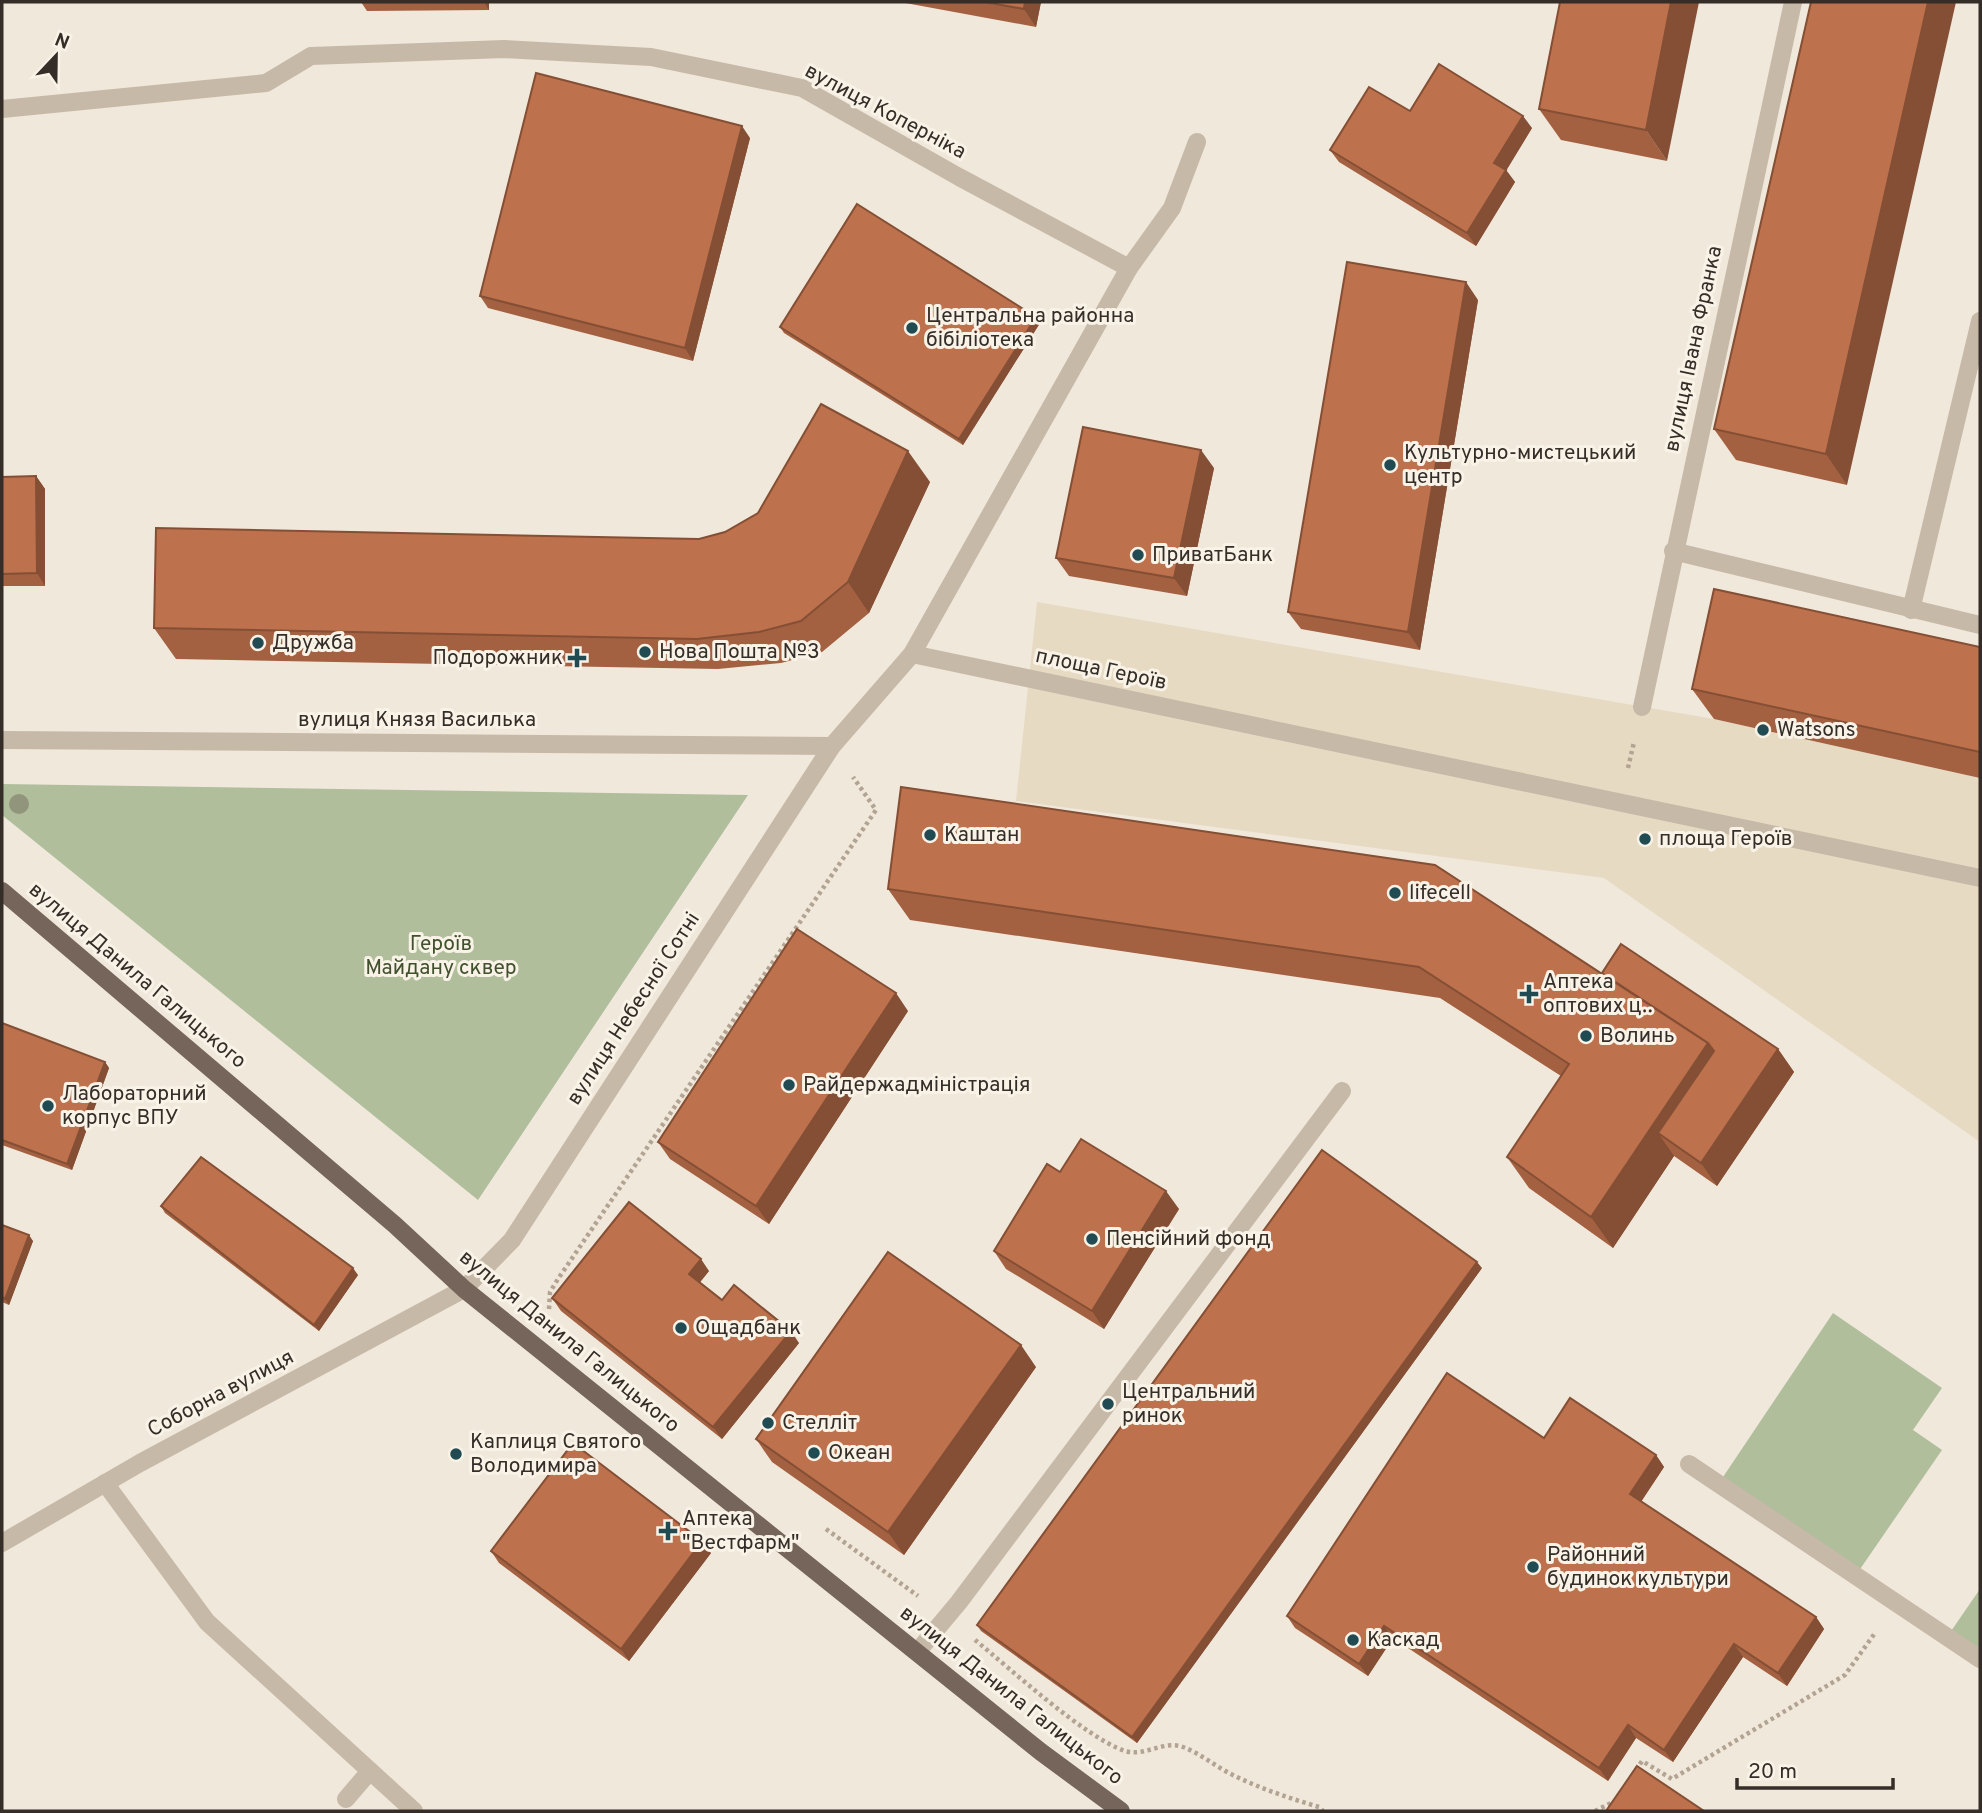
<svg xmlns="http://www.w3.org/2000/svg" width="1982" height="1813" viewBox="0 0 1982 1813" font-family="Overpass,sans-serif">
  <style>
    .green { fill: #b0be9c }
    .plaza { fill: #e7dac3 }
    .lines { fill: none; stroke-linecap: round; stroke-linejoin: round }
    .path { stroke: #b3a392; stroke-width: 4.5; stroke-dasharray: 3.5 3.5; stroke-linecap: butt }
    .minor { stroke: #c7b9a8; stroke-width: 18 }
    .major { stroke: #75655a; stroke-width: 18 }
    .tree { fill: #90957b }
    .wall { fill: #a36141 }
    .shaded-wall { fill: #844f35 }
    .building { fill: #bd714c; stroke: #844f35; stroke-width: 2 }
    .poi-dot { fill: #204b53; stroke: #f8f2e7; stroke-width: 2.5 }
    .labels { text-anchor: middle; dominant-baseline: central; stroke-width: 6; stroke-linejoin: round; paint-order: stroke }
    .street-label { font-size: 21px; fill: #342d28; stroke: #f8f2e7 }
    .poi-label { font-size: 21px; fill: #342d28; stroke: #f8f2e7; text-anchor: start }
    .park-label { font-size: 21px; fill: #41512d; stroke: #f8f2e7 }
  </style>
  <rect width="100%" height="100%" fill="#f0e8db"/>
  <g class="green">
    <polygon points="2,784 748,795 478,1200 2,815"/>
    <polygon points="1833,1313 1942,1388 1913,1430 1942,1450 1856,1575 1719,1483"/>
    <polygon points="1980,1589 1980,1659 1947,1637"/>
  </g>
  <polygon class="plaza" points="1037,602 1714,719 1980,778 1980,1142 1604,878 1016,801"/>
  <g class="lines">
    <g class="path">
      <polyline points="1628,768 1634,742"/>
      <polyline points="549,1309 550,1292 558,1279 876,810 853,777"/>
      <polyline points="826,1529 918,1596"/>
      <path d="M975 1640C1011 1669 1084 1737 1125 1751 1145 1757 1163 1740 1183 1747 1199 1753 1214 1765 1229 1773 1258 1788 1289 1798 1319 1807L1323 1811"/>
      <polyline points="1636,1770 1642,1761 1672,1779 1845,1675 1875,1633"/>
      <polyline points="1595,1811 1613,1802"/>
    </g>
    <g class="minor">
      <polyline points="2,109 266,83 311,56 504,49 651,57 802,88 959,177 1129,268 912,654 832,746 512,1240 464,1289 140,1463 2,1543"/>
      <polyline points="1129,268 1172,208 1197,142"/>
      <polyline points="1673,551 1980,625"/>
      <polyline points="1911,610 1980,321"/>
      <polyline points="912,654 1980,878"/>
      <polyline points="1642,707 1793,2"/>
      <polyline points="2,740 832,746"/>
      <polyline points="1689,1464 1980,1659"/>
      <polyline points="105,1483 207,1622 414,1811"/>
      <polyline points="918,1651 959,1602 1342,1091"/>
      <polyline points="346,1799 370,1771"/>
    </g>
    <polyline class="major" points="2,891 395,1225 464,1289 1041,1752 1121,1811"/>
  </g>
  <circle class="tree" cx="19" cy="804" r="10"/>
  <g class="wall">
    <polygon points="361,2 489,2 489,10 367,11"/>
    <polygon points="900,2 1041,2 1036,27"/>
    <polygon points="1560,2 1667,161 1561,140 1539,109"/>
    <polygon points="1811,2 1847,485 1736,460 1714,429"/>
    <polygon points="1410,111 1532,128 1506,170 1515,182 1476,246 1339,162 1330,150"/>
    <polygon points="750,138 693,361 488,308 480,296"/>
    <polygon points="1478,300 1420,650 1301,629 1288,612"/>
    <polygon points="1036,317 1040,323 963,445 784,333 780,327"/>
    <polygon points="1214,468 1187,596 1069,576 1056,558"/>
    <polygon points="36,476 45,489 45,586 2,586 2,477"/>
    <polygon points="930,482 869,613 822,652 781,663 718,669 176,659 154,628 699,539"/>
    <polygon points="1980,647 1980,778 1714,719 1692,689"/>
    <polygon points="888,889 1602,973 1778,1049 1794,1072 1717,1186 1674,1156 1613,1248 1529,1188 1507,1157 1561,1076 1440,998 910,920"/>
    <polygon points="908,1011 769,1224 670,1159 658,1142"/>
    <polygon points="2,1023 105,1062 109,1068 72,1170 2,1145"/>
    <polygon points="1060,1172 1179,1209 1104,1329 1006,1269 994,1251"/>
    <polygon points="161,1206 358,1275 319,1331 165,1213"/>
    <polygon points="2,1225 33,1241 9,1305 2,1302"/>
    <polygon points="1482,1268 1137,1743 981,1631 977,1625"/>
    <polygon points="709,1271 700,1282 722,1300 799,1343 722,1439 561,1311 552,1298"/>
    <polygon points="1036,1367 904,1555 772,1462 756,1439"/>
    <polygon points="1544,1438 1656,1455 1664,1467 1641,1502 1816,1617 1824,1629 1787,1686 1743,1657 1673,1762 1636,1738 1608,1781 1393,1638 1368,1676 1295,1628 1287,1616"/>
    <polygon points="491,1551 711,1553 629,1661 499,1563"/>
  </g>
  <g class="shaded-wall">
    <polygon points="484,2 489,2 489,10"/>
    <polygon points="1025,2 1041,2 1036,27 1024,9"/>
    <polygon points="1671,2 1699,2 1667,161 1646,130"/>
    <polygon points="1928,2 1956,2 1847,485 1826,454"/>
    <polygon points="1523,116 1532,128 1503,176 1494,163"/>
    <polygon points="742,126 750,138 693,361 685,348"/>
    <polygon points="1506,170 1515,182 1476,246 1467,233"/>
    <polygon points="1466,282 1478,300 1420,650 1408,632"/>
    <polygon points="1036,317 1040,323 963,445 959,439"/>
    <polygon points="1201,450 1214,468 1187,596 1174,578"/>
    <polygon points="908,451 930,482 869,613 848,582"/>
    <polygon points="36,476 45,489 45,586 37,573"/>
    <polygon points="896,993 908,1011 769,1224 756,1206"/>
    <polygon points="1708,1043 1730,1073 1658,1133 1674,1156 1613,1248 1591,1217"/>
    <polygon points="1778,1049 1794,1072 1717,1186 1701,1163"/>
    <polygon points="105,1062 109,1068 72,1170 67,1164"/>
    <polygon points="1166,1191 1179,1209 1104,1329 1092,1311"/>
    <polygon points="29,1235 33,1241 9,1305 5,1299"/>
    <polygon points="701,1259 709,1271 697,1286 689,1274"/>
    <polygon points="1477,1262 1482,1268 1137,1743 1132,1737"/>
    <polygon points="353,1268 358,1275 319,1331 314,1325"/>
    <polygon points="791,1331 799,1343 722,1439 713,1427"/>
    <polygon points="1021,1345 1036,1367 904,1555 888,1532"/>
    <polygon points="1656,1455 1664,1467 1638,1506 1630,1494"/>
    <polygon points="702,1541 711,1553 629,1661 621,1649"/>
    <polygon points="1816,1617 1824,1629 1787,1686 1778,1673"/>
    <polygon points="1384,1626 1393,1638 1368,1676 1359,1664"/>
    <polygon points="1734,1644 1743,1657 1673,1762 1664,1750"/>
    <polygon points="1628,1725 1636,1738 1608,1781 1599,1768"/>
  </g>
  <g class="building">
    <polygon points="985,2 1025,2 1024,9"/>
    <polygon points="1560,2 1671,2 1646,130 1539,109"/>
    <polygon points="1811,2 1928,2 1826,454 1714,429"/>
    <polygon points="1439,64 1523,116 1494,163 1506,170 1467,233 1330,150 1369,87 1410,111"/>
    <polygon points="536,73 742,126 685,348 480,296"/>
    <polygon points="857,204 1036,317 959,439 780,327"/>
    <polygon points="1347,262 1466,282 1408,632 1288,612"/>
    <polygon points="821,404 908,451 848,582 801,621 759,632 697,639 154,628 156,528 699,539 725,532 758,513"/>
    <polygon points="1083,427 1201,450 1174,578 1056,558"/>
    <polygon points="36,476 37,573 2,574 2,477"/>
    <polygon points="1714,589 1980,647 1980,752 1692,689"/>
    <polygon points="901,787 1435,865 1708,1043 1591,1217 1507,1157 1569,1064 1419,967 888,889"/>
    <polygon points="797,929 896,993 756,1206 658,1142"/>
    <polygon points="1621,944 1778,1049 1701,1163 1658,1133 1714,1051 1708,1043 1602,973"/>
    <polygon points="2,1023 105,1062 67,1164 2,1140"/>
    <polygon points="1081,1139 1166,1191 1092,1311 994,1251 1047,1164 1060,1172"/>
    <polygon points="1322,1150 1477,1262 1132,1737 977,1625"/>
    <polygon points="201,1157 353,1268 314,1325 161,1206"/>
    <polygon points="629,1202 701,1259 689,1274 722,1300 734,1285 791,1331 713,1427 552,1298"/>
    <polygon points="2,1225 29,1235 5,1299 2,1297"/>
    <polygon points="888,1252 1021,1345 888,1532 756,1439"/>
    <polygon points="1447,1373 1544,1438 1570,1398 1656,1455 1630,1494 1816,1617 1778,1673 1734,1644 1664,1750 1628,1725 1599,1768 1384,1626 1359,1664 1287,1616"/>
    <polygon points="573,1443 702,1541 621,1649 491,1551"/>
    <polygon points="1637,1766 1704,1811 1606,1811"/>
  </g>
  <g class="poi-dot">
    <circle cx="912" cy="328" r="7"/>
    <circle cx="1390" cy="465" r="7"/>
    <circle cx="1138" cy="555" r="7"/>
    <circle cx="258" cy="643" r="7"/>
    <circle cx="645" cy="652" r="7"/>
    <path d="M573.5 647.5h7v7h7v7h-7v7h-7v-7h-7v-7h7z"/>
    <circle cx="1763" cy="730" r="7"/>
    <circle cx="930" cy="835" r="7"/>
    <circle cx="1645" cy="839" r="7"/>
    <circle cx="1395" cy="893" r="7"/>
    <path d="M1525.5 983.5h7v7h7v7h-7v7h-7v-7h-7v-7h7z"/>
    <circle cx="1586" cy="1036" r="7"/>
    <circle cx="789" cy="1085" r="7"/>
    <circle cx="48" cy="1106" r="7"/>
    <circle cx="1092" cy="1239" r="7"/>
    <circle cx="681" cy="1328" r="7"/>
    <circle cx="1108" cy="1404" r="7"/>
    <circle cx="768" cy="1423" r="7"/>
    <circle cx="814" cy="1453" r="7"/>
    <circle cx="456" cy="1454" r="7"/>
    <path d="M664.5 1520.5h7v7h7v7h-7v7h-7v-7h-7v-7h7z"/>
    <circle cx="1533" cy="1567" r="7"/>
    <circle cx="1353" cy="1640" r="7"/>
  </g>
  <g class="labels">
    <g class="street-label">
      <text transform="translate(885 112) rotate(28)">вулиця Коперніка</text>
      <text transform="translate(1694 349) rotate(-78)">вулиця Івана Франка</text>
      <text transform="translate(1101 670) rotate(12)">площа Героїв</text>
      <text x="417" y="720">вулиця Князя Василька</text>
      <text transform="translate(137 976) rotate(40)">вулиця Данила Галицького</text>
      <text transform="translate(634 1009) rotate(-57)">вулиця Небесної Сотні</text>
      <text transform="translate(569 1342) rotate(39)">вулиця Данила Галицького</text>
      <text transform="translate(221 1394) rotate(-28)">Соборна вулиця</text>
      <text transform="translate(1011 1696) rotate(38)">вулиця Данила Галицького</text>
    </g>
    <g class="poi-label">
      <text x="926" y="316">Центральна районна<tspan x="926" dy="24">бібіліотека</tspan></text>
      <text x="1404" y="453">Культурно-мистецький<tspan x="1404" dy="24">центр</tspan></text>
      <text x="1152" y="555">ПриватБанк</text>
      <text x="272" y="643">Дружба</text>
      <text x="659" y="652">Нова Пошта №3</text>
      <text x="563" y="658" text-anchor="end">Подорожник</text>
      <text x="1777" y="730">Watsons</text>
      <text x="944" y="835">Каштан</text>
      <text x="1659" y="839">площа Героїв</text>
      <text x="1409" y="893">lifecell</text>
      <text x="1543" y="982">Аптека<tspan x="1543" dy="24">оптових ц‥</tspan></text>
      <text x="1600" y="1036">Волинь</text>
      <text x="803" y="1085">Райдержадміністрація</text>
      <text x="62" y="1094">Лабораторний<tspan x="62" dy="24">корпус ВПУ</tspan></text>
      <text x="1106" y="1239">Пенсійний фонд</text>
      <text x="695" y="1328">Ощадбанк</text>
      <text x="1122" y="1392">Центральний<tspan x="1122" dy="24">ринок</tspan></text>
      <text x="782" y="1423">Стелліт</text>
      <text x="470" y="1442">Каплиця Святого<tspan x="470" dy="24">Володимира</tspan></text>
      <text x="828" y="1453">Океан</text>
      <text x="682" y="1519">Аптека<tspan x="682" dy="24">"Вестфарм"</tspan></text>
      <text x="1547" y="1555">Районний<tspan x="1547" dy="24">будинок культури</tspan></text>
      <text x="1367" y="1640">Каскад</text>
    </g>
    <g class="park-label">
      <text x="441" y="944">Героїв<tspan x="441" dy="24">Майдану сквер</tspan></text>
    </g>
  </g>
  <rect width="1982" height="1813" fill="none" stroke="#342d28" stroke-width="7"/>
  <g transform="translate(56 56) rotate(22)" stroke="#f8f2e7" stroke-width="5" paint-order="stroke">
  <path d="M0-5L12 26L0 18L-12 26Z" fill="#342d28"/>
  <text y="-10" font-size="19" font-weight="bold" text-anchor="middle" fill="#342d28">N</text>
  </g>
  <path d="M1737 1778v10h156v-10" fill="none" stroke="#342d28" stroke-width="3.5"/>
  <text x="1748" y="1778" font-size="21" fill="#342d28" stroke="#f8f2e7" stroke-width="5" paint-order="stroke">20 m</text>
</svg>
